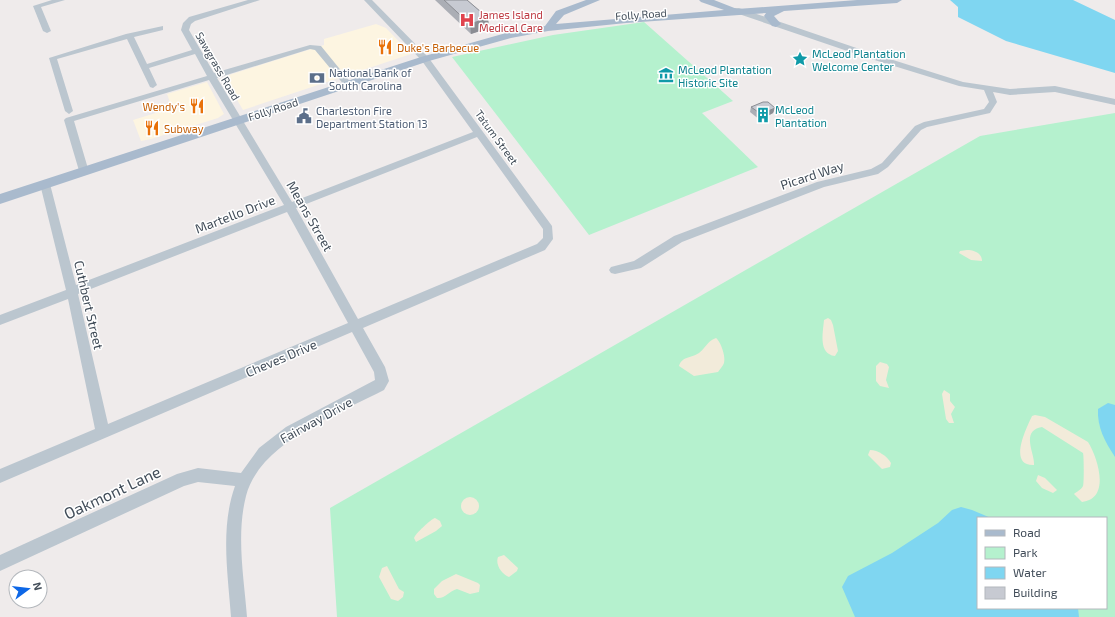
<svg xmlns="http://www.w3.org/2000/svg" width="1115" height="617" viewBox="0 0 1115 617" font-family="'Exo 2',sans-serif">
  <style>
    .commercial { fill: #fdf5e1 }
    .green { fill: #b5f1ce; fill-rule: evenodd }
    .sand { fill: #f2ebda }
    .water { fill: #7fd6f1 }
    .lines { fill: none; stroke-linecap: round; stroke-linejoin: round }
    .minor { fill: #bbc6cf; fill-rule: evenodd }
    .major { fill: #a9bacd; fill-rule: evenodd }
    .wall { fill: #abaeb5 }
    .shaded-wall { fill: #8b8d93 }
    .building { fill: #c7cad2; stroke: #8b8d93 }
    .labels { text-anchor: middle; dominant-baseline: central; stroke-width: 3; stroke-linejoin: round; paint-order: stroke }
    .far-health-label { font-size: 11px; fill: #be3a42; stroke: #fff; text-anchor: start }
    .far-street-label { font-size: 11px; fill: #434e5a; stroke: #fff }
    .far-food-label { font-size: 11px; fill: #c56008; stroke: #fff; text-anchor: start }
    .far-culture-label { font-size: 11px; fill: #0d838f; stroke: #fff; text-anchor: start }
    .far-service-label { font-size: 11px; fill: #4e5e75; stroke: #fff; text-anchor: start }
    .street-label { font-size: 13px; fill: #434e5a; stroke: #fff }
    .near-street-label { font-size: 16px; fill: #434e5a; stroke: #fff }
  </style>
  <rect width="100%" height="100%" fill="#efebeb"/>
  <g class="commercial">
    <polygon points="376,24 386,28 411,54 243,110 225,79 229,75 324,45 324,39"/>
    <polygon points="207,82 224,114 218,118 151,139 141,141 133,120 172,108 167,94"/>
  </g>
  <g class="green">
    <polygon points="644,22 733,101 702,113 758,167 589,235 452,57 553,35"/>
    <path d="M1115 113V617H337L330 508 980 136ZM978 518H1106V608H978Z"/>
  </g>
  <g class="sand">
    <path d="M967 250C974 250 982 253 982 261L971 260 959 253 960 251Z"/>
    <path d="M828 318 831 320 833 325 838 351 835 356C818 354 823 332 824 320Z"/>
    <path d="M716 338C721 342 726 357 724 363 723 366 720 369 718 372L694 376 679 366C682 356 692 358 699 353 706 348 706 342 716 338Z"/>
    <polygon points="880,362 887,364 889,367 886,380 889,388 880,386 876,381 876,366"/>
    <polygon points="944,390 950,394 950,401 955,407 951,414 954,423 949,423 946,419 942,394"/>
    <path d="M1035 415 1045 417 1088 442C1098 458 1111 499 1082 502L1074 494C1076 492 1081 490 1083 486 1084 484 1084 456 1083 453L1042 427C1020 431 1035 453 1034 465 1007 466 1027 427 1032 416Z"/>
    <path d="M870 450C878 450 887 456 891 463L890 467 882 469 868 455Z"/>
    <polygon points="1038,475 1045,478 1057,490 1053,493 1042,488 1036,481"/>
    <circle cx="470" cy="506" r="9"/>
    <path d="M435 518 440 521 442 526 436 531 416 542 414 538C415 534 431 519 435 518Z"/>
    <path d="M504 555 518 568 517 571 509 577C502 574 495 565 498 557Z"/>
    <polygon points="387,566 399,589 404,592 403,597 398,601 391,599 379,577 382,568"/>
    <path d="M456 574 478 583 480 585 479 592 470 594 457 589C449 591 445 599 437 598L434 594V589L442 581Z"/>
  </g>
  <g class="water">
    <polygon points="950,0 1073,0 1115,20 1115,73 1006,41 958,17 958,7"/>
    <path d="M1108 403 1115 405V457C1105 442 1097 427 1098 409Z"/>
    <polygon points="961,507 972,510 991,518 978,518 978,608 1078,608 1079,617 855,617 842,587 848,576 892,553 938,523 952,510"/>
  </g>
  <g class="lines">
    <g class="minor">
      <polygon points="52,0 65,0 41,7 51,31 47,33 43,31 33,6"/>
      <path d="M248 0H260L195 21 191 24 189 30 214 73 310 45 321 46 352 84 351 86H345L315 50 310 49 217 78 292 202 473 132 422 61 364 0H372L428 57 552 226 553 239 545 250 363 328 385 367 389 381 384 390C338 414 260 442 246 496 236 535 244 578 247 617H231C228 574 220 528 235 486L198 482 184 486 0 571V555L177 474 198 468 241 473 259 448 286 427 375 380 374 372 352 332 0 483V469L95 429 68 299 0 325V315L66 290 40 184 41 182 45 181 50 184 76 285 284 205 209 80 74 121 89 172 88 174H80L64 120 66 118 207 76 195 54 149 68 157 85 153 88 150 87 127 39 57 59 73 111 69 114 65 111 49 58 126 34 163 26V30L134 37 147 64 192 50 181 30 183 23 189 17ZM477 137 543 229V238L537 244 358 319 296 208ZM287 212 348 323 108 424 78 294Z"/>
      <polygon points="733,8 739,8 874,54 963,82 1010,89 1055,86 1115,99 1115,105 1055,92 1010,95 993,92 997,102 990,113 927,127 921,130 888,167 878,174 824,187 682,242 641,268 615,274 611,273 609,270 611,267 634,261 674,236 817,182 871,169 882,163 915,126 924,122 984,109 989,102 984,90 959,86 868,58 733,12"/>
    </g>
    <polygon class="major" points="586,0 600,0 564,15 556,24 724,10 701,2 699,0 714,0 737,9 857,0 902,0 897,3 784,11 774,16 781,24 776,27 772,26 764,16 766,13 626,23 548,31 511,38 429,61 0,204 0,194 421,57 506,33 545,26 556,11"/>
  </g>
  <g class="wall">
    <polygon points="435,0 467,0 488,18 489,28 471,34"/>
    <polygon points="751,107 775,108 773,113 760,120 750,112"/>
  </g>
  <g class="shaded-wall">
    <polygon points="488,18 489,28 471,34 470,24"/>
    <polygon points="775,108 773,113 760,120 761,114"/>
  </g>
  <g class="building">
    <polygon points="444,0 467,0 488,18 470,24"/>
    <polygon points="763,102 768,102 775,108 761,114 751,107"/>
  </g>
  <defs>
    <g id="hospital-bare" transform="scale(1.2)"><path d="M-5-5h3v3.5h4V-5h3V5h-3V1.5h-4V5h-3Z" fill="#e0444e" stroke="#fff" stroke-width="2.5" paint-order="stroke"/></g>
    <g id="restaurant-bare" transform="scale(1.2)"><path d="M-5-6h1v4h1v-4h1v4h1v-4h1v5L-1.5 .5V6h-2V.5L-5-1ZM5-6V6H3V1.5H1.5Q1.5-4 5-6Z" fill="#e8710a" stroke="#fff" stroke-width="2.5" paint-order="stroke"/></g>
    <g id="sight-bare" transform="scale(1.2)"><path d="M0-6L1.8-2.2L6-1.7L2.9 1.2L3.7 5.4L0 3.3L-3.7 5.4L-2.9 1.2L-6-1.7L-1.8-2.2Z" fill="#0f9aa8" stroke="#fff" stroke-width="2.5" paint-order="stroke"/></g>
    <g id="museum-bare" transform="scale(1.2)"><path d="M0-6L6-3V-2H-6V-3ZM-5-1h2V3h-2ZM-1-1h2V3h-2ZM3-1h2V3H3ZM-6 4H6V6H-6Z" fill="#0f9aa8" stroke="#fff" stroke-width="2.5" paint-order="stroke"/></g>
    <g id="bank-bare" transform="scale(1.2)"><path d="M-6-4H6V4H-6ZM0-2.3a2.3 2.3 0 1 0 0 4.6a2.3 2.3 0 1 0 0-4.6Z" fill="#5c6f8a" stroke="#fff" stroke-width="2.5" paint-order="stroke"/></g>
    <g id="building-bare" transform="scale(1.2)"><path d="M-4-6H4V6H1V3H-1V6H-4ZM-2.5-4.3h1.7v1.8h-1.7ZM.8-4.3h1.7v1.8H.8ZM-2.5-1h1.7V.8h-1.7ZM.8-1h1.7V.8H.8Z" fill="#0f9aa8" stroke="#fff" stroke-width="2.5" paint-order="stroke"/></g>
    <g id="civic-bare" transform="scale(1.2)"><path d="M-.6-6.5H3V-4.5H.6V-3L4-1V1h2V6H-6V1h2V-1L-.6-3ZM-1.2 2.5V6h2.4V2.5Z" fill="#5c6f8a" stroke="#fff" stroke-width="2.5" paint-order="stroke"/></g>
  </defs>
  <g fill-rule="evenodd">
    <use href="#hospital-bare" x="467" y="20"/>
    <use href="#restaurant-bare" x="385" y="47"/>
    <use href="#sight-bare" x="800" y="59"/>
    <use href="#museum-bare" x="666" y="75"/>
    <use href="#bank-bare" x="317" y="78"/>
    <use href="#restaurant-bare" x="197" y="106"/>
    <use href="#building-bare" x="763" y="115"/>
    <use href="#civic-bare" x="304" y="116"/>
    <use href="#restaurant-bare" x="152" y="128"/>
  </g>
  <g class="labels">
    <g class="far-health-label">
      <text x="479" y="14">James Island<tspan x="479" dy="13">Medical Care</tspan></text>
    </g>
    <g class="far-street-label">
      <text transform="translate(641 14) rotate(-4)">Folly Road</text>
      <text transform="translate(218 66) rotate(60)">Sawgrass Road</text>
      <text transform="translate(273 109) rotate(-18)">Folly Road</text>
      <text transform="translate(497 137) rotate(54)">Tatum Street</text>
    </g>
    <g class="far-food-label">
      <text x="397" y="47">Duke's Barbecue</text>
      <text x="185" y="106" text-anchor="end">Wendy's</text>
      <text x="164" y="128">Subway</text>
    </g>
    <g class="far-culture-label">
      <text x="812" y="53">McLeod Plantation<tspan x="812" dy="13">Welcome Center</tspan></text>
      <text x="678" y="69">McLeod Plantation<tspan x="678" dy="13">Historic Site</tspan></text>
      <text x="775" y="109">McLeod<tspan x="775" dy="13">Plantation</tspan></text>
    </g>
    <g class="far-service-label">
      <text x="329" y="72">National Bank of<tspan x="329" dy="13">South Carolina</tspan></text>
      <text x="316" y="110">Charleston Fire<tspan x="316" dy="13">Department Station 13</tspan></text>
    </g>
    <g class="street-label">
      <text transform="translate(812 175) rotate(-18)">Picard Way</text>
      <text transform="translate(235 214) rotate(-21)">Martello Drive</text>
      <text transform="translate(310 216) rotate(60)">Means Street</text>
      <text transform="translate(89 305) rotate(77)">Cuthbert Street</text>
      <text transform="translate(281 358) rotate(-23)">Cheves Drive</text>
      <text transform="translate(316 420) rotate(-29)">Fairway Drive</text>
    </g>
    <g class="near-street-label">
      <text transform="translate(112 492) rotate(-25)">Oakmont Lane</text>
    </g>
  </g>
  <rect x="977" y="517" width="130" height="92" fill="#ffffff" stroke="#b4b8bd"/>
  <rect x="985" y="530" width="20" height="6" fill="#a9bacd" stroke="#b4b8bd"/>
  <text x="1013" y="537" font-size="12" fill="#434e5a">Road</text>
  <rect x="985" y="547" width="20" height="12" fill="#b5f1ce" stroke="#b4b8bd"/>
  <text x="1013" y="557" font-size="12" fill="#434e5a">Park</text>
  <rect x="985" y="567" width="20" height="12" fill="#7fd6f1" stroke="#b4b8bd"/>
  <text x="1013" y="577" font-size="12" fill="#434e5a">Water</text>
  <rect x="985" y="587" width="20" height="12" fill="#c7cad2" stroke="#b4b8bd"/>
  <text x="1013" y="597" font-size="12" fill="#434e5a">Building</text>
  <g transform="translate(28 589) rotate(75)"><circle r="19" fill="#ffffff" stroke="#b4b8bd"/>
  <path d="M0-3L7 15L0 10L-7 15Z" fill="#0d67e7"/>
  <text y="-6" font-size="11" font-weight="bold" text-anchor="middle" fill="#434e5a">N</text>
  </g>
</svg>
